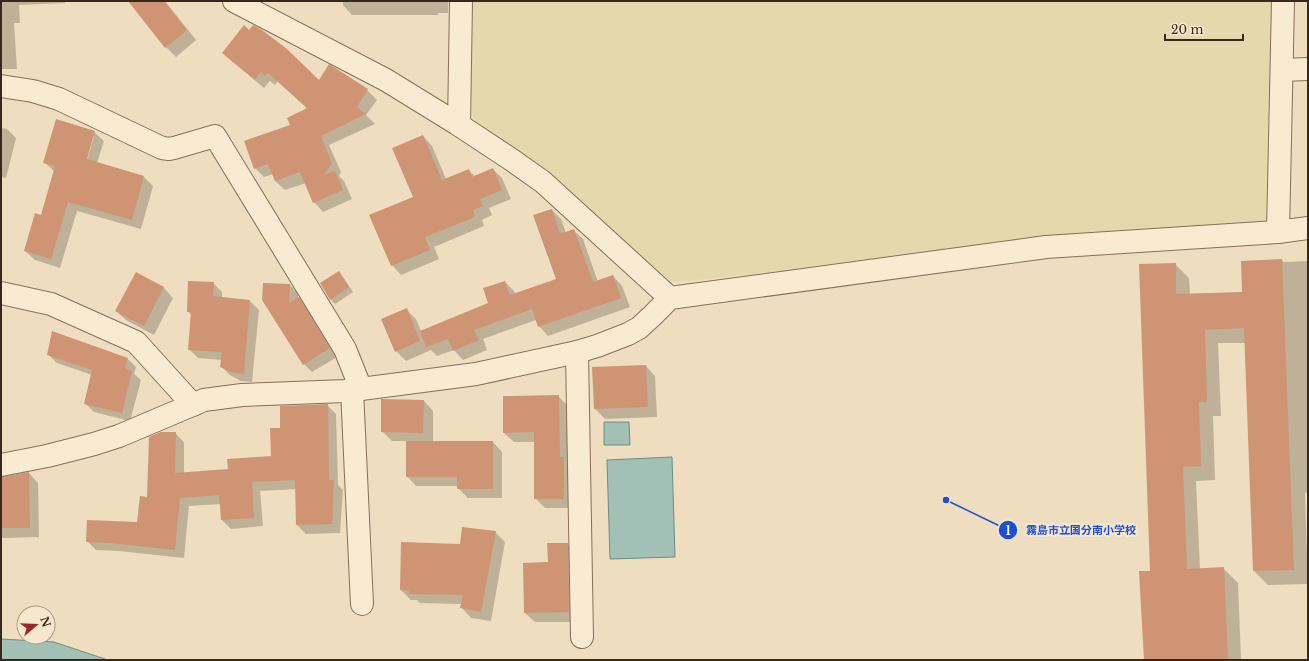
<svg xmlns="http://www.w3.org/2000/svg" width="1309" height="661" viewBox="0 0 1309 661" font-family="'Libre Baskerville','Noto Sans JP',serif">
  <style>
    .farmland { fill: #e4d8ac }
    .water { fill: #a2c0b6; stroke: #698e83 }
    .shadow { fill: #0003; fill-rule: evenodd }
    .building { fill: #ce9474 }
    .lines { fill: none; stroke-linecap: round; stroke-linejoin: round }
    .street-casing { stroke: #886e57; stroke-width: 24 }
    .street { stroke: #f9ebd2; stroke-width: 22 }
    .leader { fill: none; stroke: #1d4ed8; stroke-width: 1.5 }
    .callout-dot { fill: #1d4ed8; stroke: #f6e8cf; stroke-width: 1.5 }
    .mark-label { font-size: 12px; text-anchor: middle; font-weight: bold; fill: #fff }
    .callout-label { font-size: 11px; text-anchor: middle; font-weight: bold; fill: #1d4ed8; stroke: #f6e8cf; stroke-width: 4; stroke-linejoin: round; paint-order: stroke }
  </style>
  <rect width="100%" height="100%" fill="#efddbf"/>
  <polygon class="farmland" points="470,1 1271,1 1269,224 674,282 641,263 479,127 473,117 469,105"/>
  <g class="water">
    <polygon points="604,422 629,422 630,445 604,445"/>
    <polygon points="672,457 675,557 610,559 607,460"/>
    <polygon points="1,639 54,642 108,660 1,660"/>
  </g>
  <g class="shadow">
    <polygon points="1,1 65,1 65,3 19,5 20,23 14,23 17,69 1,69"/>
    <polygon points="143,1 165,1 196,40 176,57 166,47"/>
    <polygon points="292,1 448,1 448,13 438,13 438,15 352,15 343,5 343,2"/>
    <polygon points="223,53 319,81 329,66 367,90 377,100 366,115 375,124 329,145 341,172 339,176 344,181 352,199 323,212 314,202 306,183 285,190 275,181 273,174 264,177 255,168 292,125 308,109 278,81 275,85 270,81 264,88 233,62"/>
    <polygon points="1,128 7,129 16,138 6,178 1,177"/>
    <path d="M94 132 104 141 97 163 144 177 153 186 141 229 77 211 60 268 35 260 25 251 42 216 55 172 44 162ZM92 136H94L86 164H84Z"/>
    <polygon points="423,136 432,146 446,179 468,170 475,176 493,169 502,178 511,199 489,208 492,215 482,220 484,226 434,247 439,259 401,275 392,265 414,197"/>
    <polygon points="552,210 561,219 566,233 573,230 583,239 598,282 613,276 622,286 630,307 548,336 539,326 536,320 483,339 487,350 463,360 454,350 437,356 431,350 406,361 396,351 406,310 416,319 421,331 489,304 505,282 514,291 516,295 558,280"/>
    <polygon points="1282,260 1284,262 1308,261 1308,493 1305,493 1308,584 1268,585 1254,571 1245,343 1218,343 1221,416 1213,416 1215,480 1196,481 1200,569 1223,568 1238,583 1241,660 1145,660 1175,264 1189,278 1190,294 1243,293"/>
    <polygon points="339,272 343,277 353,292 335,304 331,300"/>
    <polygon points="136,273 164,288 173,298 154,335 126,320 116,311"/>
    <polygon points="213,283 222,292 222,298 250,301 259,310 252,382 241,381 230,375 221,366 222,360 198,358 189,349 191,315 188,311"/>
    <polygon points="290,285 298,293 298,298 307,307 337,357 312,372 304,364 263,300"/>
    <polygon points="48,354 128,359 136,367 134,374 141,380 130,421 94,412 85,403 92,375 57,363"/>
    <polygon points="646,366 655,376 657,417 605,419 595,409 593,368"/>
    <polygon points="558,396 568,406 573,508 545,508 535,498 535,442 514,442 504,433"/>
    <polygon points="424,401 433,411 433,442 493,442 502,452 502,498 468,498 458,488 458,486 416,486 407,476 407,441 392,441 382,431"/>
    <polygon points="327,405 336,414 338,485 343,490 340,533 306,534 297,525 296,489 260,491 263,526 231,529 222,520 221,504 189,506 184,558 119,551 96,550 87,541 138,523 175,433 184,442 184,474 229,470 272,457 281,429"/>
    <polygon points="29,473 38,483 39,537 3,538 1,536 1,478"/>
    <polygon points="495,532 505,542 491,621 471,618 462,608 462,604 420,603 417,600 411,600 401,590 461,545"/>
    <polygon points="567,544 577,554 578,622 535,622 525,613 549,563"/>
  </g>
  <g class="building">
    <polygon points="128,1 164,1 187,30 165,48"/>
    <polygon points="244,25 249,30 253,25 262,30 287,49 319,80 329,64 368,89 357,107 366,114 321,136 332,163 324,175 335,171 343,190 313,203 300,172 275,181 268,164 254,169 244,141 290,125 287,118 307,108 268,73 265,76 260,72 255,80 222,53"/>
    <polygon points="56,119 95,131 87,159 144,176 132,220 68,202 51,259 24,251 35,213 41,215 55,166 43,163"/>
    <polygon points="423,135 442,180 469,169 472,177 493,168 502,190 480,199 483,206 473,210 475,217 425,237 430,250 391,266 369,215 413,197 392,148"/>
    <polygon points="552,209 560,234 574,229 593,282 613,275 621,298 538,327 532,309 474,330 479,340 453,351 448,339 426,347 420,331 488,303 483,288 505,281 510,295 556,279 533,215"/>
    <polygon points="1282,259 1294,570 1253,571 1244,328 1205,330 1207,402 1199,402 1201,466 1183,467 1187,569 1224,567 1228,660 1144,660 1139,571 1150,571 1139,264 1176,263 1176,294 1242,292 1241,261"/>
    <polygon points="339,271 349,287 330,300 320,283"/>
    <polygon points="136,272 164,287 144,326 115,311"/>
    <polygon points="188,281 214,282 213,296 250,300 244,374 231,372 220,367 222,352 188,350 191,312 187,312"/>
    <polygon points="263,283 290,284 289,303 299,297 330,348 303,365 262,300"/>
    <polygon points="407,308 420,341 395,352 381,319"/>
    <polygon points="52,331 128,358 125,368 132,371 122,413 84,404 92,370 47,355"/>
    <polygon points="646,365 648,407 594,409 592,367"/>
    <polygon points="559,395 560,457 564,457 564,499 534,499 534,432 503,433 503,396"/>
    <polygon points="381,399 424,400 423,433 381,432"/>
    <polygon points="328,404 329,480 334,480 332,524 296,525 295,480 252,482 254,518 221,520 219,495 180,498 175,550 110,543 86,542 87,520 137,522 140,496 147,497 149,437 161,432 176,432 175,473 228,469 227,459 271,456 270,428 280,428 280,406"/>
    <polygon points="406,441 493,441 493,489 457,489 457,477 406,477"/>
    <polygon points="29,472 30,528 1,528 1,477"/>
    <polygon points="462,527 496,531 481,612 460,608 463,595 409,594 409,591 400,590 401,542 460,544"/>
    <polygon points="547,543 568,543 569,612 524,613 523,563 548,562"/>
  </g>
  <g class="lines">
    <g class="street-casing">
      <g id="street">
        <polyline points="234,1 386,80 459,125 512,160 543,182 670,298"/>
        <polyline points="1282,70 1308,69"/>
        <polyline points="1,86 33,91 59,99 162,148 169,149 174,148 215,136 345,349 361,389"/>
        <polyline points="459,125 461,1"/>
        <polyline points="1278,232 1283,1"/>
        <polyline points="1,293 51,304 136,342 193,405"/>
        <polyline points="577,352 582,637"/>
        <polyline points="352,390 362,604"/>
        <polyline points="1,465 47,456 94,444 119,436 204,400 242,395 345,391 361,389 476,374 577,352 597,346 628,334 639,328 652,316 670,298 1046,247 1278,232 1308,228"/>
      </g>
    </g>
    <use href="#street" class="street"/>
  </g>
  <path class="leader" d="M946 500L1008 530"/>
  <g class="callout-dot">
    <circle cx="946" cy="500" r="4"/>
    <circle cx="1008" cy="530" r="10"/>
  </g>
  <g class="mark-label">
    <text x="1008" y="535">1</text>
  </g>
  <g class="callout-label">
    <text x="1081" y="534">霧島市立国分南小学校</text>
  </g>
  <rect width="1309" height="661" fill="none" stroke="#37271c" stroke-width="4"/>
  <g transform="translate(36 625) rotate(71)"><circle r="19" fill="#f6e8cf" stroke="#aa9b87"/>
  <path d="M0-3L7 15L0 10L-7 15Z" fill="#98262e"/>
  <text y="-6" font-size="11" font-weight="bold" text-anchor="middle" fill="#37271c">N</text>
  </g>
  <path d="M1165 34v6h78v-6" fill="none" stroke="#37271c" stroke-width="2"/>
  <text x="1171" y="34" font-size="12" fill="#37271c" stroke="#f6e8cf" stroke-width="3" paint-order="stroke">20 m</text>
</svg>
